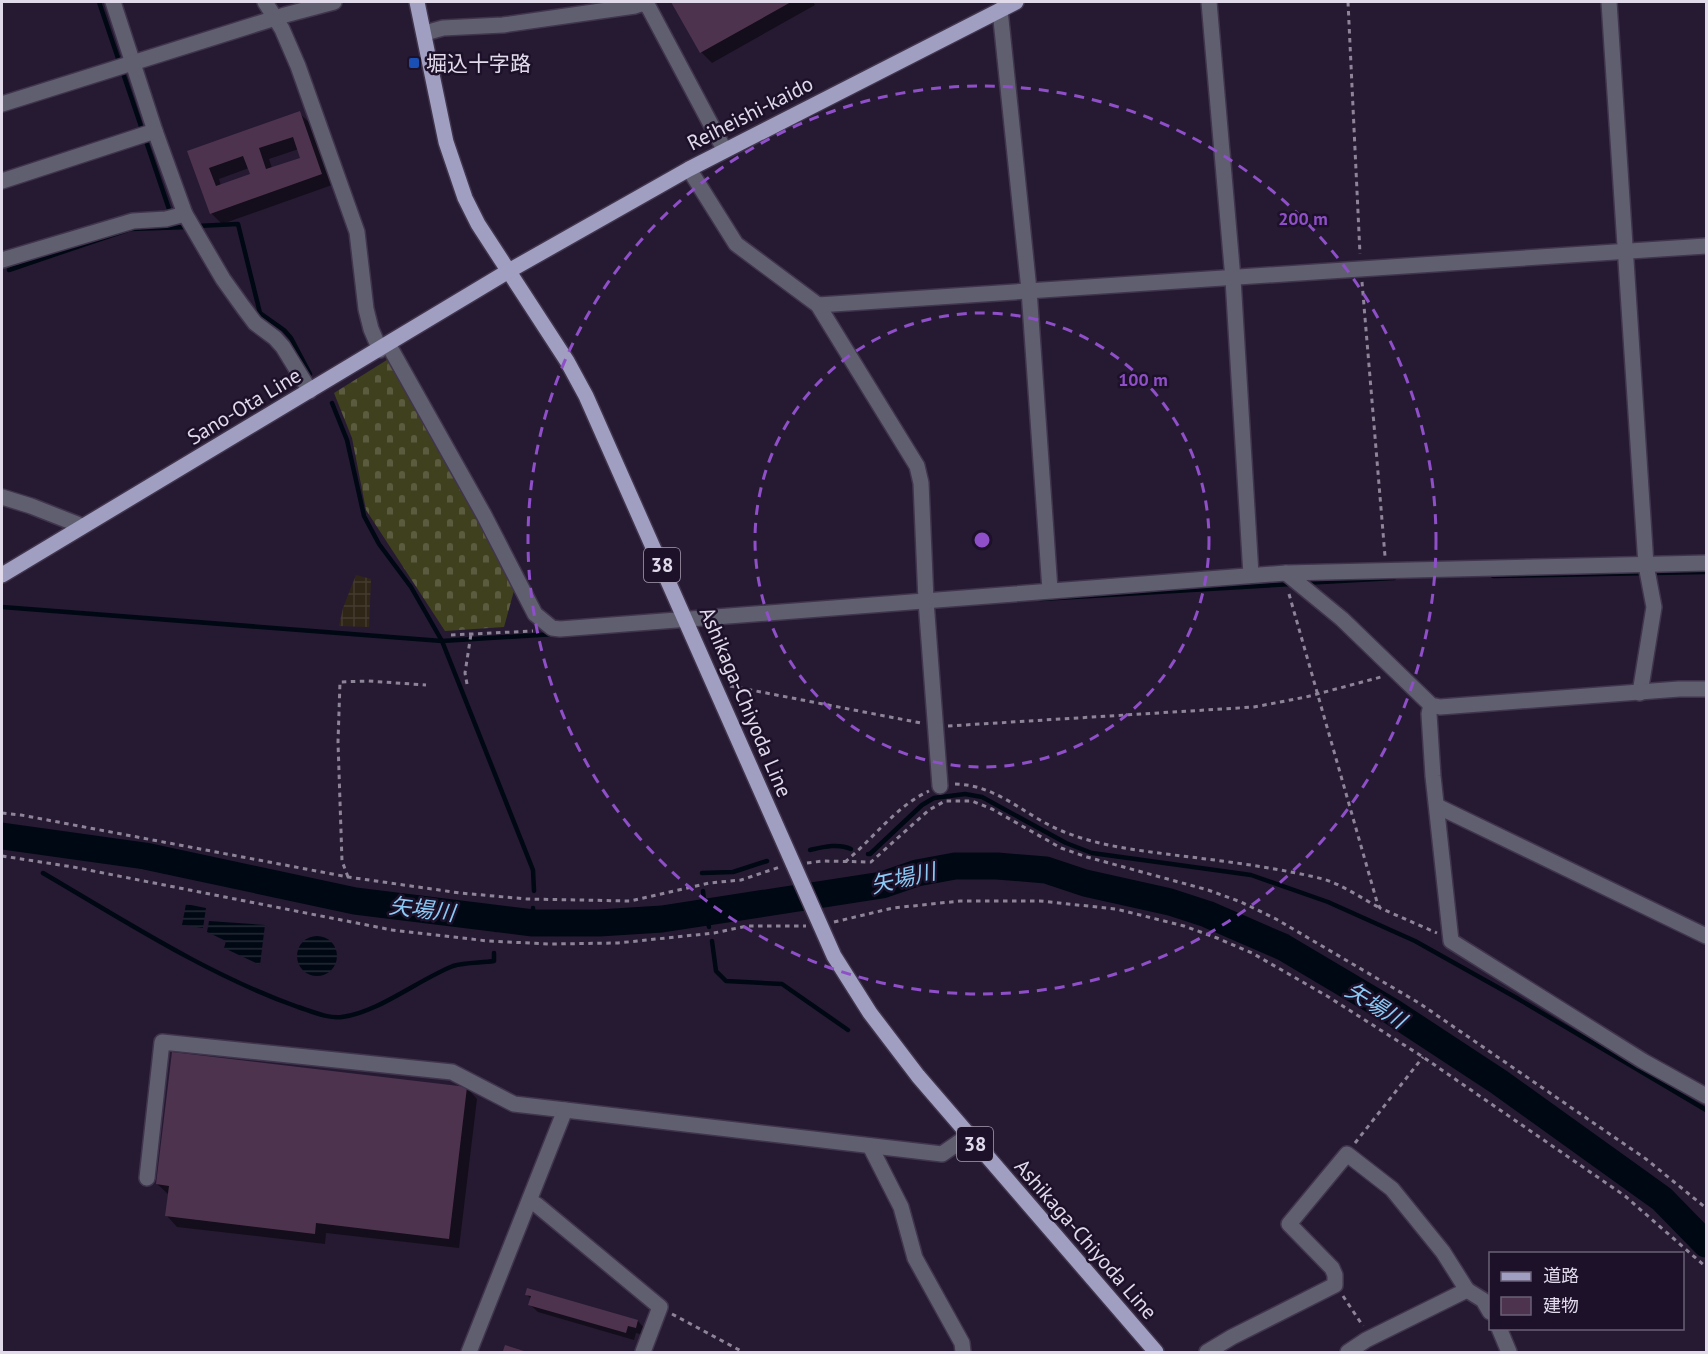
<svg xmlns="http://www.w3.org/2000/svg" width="1708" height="1354" viewBox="0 0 1708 1354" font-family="'PT Sans','Noto Sans JP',sans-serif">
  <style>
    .industrial { fill: url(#industrial-grid) }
    .cemetery { fill: url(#cemetery-stones) }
    .water { fill: url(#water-rules) }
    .shadow { fill: #0007; fill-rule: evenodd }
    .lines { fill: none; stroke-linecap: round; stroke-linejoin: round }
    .stream { stroke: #000813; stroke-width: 4.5 }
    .river { stroke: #000813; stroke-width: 27 }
    .building { fill: #4e334f; fill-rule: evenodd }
    .minor-casing { stroke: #40354d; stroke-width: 18 }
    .major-casing { stroke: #40354d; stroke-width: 18 }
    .path { stroke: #8d8498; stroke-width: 3; stroke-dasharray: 4.5 4.5; stroke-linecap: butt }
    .minor { stroke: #605f70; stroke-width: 15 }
    .major { stroke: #a09ec1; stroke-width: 15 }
    .ring { fill: none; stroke: #8f4fc8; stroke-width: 3; stroke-dasharray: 10 8 }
    .transit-dot { fill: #1a4fb4; stroke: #1c1129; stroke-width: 2 }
    .labels { text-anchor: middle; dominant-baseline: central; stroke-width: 5; stroke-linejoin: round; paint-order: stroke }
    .shield { fill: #1c1129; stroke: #a69eb1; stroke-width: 1.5 }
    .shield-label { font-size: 20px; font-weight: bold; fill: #e1daeb }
    .poi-label { font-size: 21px; fill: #e1daeb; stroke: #1c1129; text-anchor: start }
    .street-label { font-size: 21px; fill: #e1daeb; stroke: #1c1129 }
    .water-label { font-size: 22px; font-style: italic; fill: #8bcaf5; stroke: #1c1129 }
    .centre { fill: #8f4fc8; stroke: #1c1129; stroke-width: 3 }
    .ring-label { font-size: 18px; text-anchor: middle; font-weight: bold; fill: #8f4fc8; stroke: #1c1129; stroke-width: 5; stroke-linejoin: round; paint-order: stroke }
  </style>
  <defs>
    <pattern id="industrial-grid" width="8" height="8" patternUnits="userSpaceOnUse" patternTransform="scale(1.5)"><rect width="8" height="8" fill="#302617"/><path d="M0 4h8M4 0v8" fill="none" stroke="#443b2e"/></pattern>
    <pattern id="cemetery-stones" width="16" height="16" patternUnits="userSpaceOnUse" patternTransform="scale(1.5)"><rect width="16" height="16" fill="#3f401e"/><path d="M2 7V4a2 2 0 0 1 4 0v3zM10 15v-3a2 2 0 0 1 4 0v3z" fill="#5a5b3f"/></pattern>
    <pattern id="water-rules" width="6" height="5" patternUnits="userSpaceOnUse" patternTransform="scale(1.5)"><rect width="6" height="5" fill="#000813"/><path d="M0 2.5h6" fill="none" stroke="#252b36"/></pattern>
  </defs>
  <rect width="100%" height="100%" fill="#261a33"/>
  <polygon class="industrial" points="356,575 371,579 369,627 339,626 343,608"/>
  <polygon class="cemetery" points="390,358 515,587 504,627 445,631 366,510 352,438 334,393"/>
  <g class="water">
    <polygon points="186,904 206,908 203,928 182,925"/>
    <polygon points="209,921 265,925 260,965 224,948 226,941 207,932"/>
    <circle cx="317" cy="956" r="20"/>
  </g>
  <g class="shadow">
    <polygon points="672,2 813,2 815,5 712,63 701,52"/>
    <path d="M299 113 310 123 332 185 222 224 211 213 189 151ZM299 149 302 159 272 168 269 159ZM249 168 252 175 221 186 219 179Z"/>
    <polygon points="467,1088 477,1099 459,1248 326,1233 325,1244 177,1227 167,1216 168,1194 157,1184"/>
    <polygon points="527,1295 638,1321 645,1329 644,1335 636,1333 634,1340 538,1312 530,1305 531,1299"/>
  </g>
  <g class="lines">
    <g class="stream">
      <polyline points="99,2 171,215"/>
      <polyline points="197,226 238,224 260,313 284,330 291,338 310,374"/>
      <polyline points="9,270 130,229 188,227"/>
      <polyline points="332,403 347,440 364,516 379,544 411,587 442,641 533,870 534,891"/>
      <polyline points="1493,576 1706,572"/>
      <polyline points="1304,583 1394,578"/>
      <polyline points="1040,599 1292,584"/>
      <polyline points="2,607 442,641 555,634"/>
      <path d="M810 850C823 847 838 843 851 849"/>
      <polyline points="868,854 870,854 922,805 934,798 965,794 982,797 1066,843 1092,853 1251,875 1328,902 1415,941 1515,997 1706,1110"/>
      <path d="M43 873C125 921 208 975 298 1007 311 1011 328 1019 342 1017 377 1013 418 980 453 966 465 962 481 963 494 961V953"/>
      <polyline points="702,873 733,872 767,861"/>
      <polyline points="703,891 705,912 709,927"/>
      <polyline points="533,923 533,908"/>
      <polyline points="496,930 497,919"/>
      <polyline points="712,941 716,971 726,981 782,984 848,1030"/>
    </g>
    <polyline class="river" points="2,836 145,856 355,901 533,923 599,923 662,919 882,885 917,873 955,866 997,866 1046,870 1085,883 1170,902 1207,914 1283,947 1391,1011 1499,1082 1662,1199 1706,1244"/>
  </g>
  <g class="building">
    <polygon points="671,2 791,2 700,53"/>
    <path d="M300 111 322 174 210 214 187 151ZM293 137 300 158 266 169 259 148ZM243 156 250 174 216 186 209 168Z"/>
    <polygon points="172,1052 467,1087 449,1239 316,1223 315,1234 165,1216 169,1186 156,1184"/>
    <polygon points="527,1288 638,1320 636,1328 628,1326 626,1333 528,1305 531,1296 525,1295"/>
    <polygon points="505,1345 527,1352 503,1351"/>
  </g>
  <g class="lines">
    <g class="minor-casing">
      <g id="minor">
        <polyline points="113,2 155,131 185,214 223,279 243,307 255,323 275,338 283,347 310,391"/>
        <polyline points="265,2 282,29 298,66 357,232 366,309 371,329 380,350"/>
        <polyline points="643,2 649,8 724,149"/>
        <polyline points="1209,2 1233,279 1251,575"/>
        <polyline points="1609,2 1646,565 1654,607 1640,693"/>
        <polyline points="1000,10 1029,290 1050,590"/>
        <polyline points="425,33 443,28 503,25 635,6 644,3"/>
        <polyline points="2,104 285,15 334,2"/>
        <polyline points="689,169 736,244 818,305 917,466 921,483 926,601 940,786"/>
        <polyline points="2,181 155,131"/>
        <polyline points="2,260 133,221 166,219 185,214"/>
        <polyline points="818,305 1706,246"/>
        <polyline points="388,344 484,515 535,614 552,628 560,629 1286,573 1706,563"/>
        <polyline points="2,497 31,506 82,526"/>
        <polyline points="1286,573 1342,619 1431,705 1440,707 1679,689 1706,689"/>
        <polyline points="1431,705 1429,714 1433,776 1451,941 1643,1061 1706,1096"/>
        <polyline points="1437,806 1706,936"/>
        <polyline points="870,1146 901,1207 915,1258 962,1343 963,1352"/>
        <polyline points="147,1178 162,1042 452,1072 514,1104 942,1154 968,1136"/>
        <polyline points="530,1201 537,1205 660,1307 643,1352"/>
        <polyline points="1499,1328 1509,1352"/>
        <polyline points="469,1352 565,1110"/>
        <polyline points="1207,1352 1232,1337 1335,1285 1335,1275 1332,1268 1289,1224 1347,1154 1392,1189 1443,1252 1467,1290"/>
        <polyline points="1348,1352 1366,1340 1467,1290 1483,1300 1490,1312"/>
      </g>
    </g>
    <g class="major-casing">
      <g id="major">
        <polyline points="417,2 446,142 465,198 478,224 567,361 586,396 834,956 870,1013 918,1076 1156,1352"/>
        <polyline points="2,575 507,272 689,169 1016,2"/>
      </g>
    </g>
    <g class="path">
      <polyline points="1348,2 1360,254"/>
      <polyline points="1362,282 1385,556"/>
      <polyline points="1289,594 1377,902 1380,908 1437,933"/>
      <polyline points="451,635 533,631"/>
      <polyline points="467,684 465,673 471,634"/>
      <polyline points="730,686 921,723"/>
      <polyline points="948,726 1254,707 1306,697 1381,677"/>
      <path d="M955 784C998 785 1025 816 1062 831 1098 846 1136 850 1174 855 1223 861 1274 867 1323 879 1341 884 1363 899 1380 908"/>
      <polyline points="2,813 21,815 348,877 460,893 527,899 630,901 709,883 741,880 780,867"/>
      <polyline points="2,856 73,867 392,930 488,941 549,944 618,943 714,933 747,926 806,926"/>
      <path d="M845 862C873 839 896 806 929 791"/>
      <polyline points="807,863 823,861 871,862 929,810 945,801 972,801 992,809 1061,848 1087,857 1208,890 1241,902 1276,919 1419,1003 1646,1159 1706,1208"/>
      <polyline points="348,877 342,861 338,742 340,682 368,681 426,685"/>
      <polyline points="834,922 893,908 960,901 1040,901 1116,909 1184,926 1217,938 1252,953 1327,996 1423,1057 1625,1196 1706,1267"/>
      <polyline points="1355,1143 1423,1057"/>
      <polyline points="1343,1296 1363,1326"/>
      <polyline points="672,1314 743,1352"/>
    </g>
    <use href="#minor" class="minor"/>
    <use href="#major" class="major"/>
  </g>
  <g class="ring">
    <circle cx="982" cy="540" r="227"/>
    <circle cx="982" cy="540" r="454"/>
  </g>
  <rect class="transit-dot" x="408" y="57" width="12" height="12" rx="3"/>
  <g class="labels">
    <g class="shield">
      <rect x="644" y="548" width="36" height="34" rx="4.5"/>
      <rect x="957" y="1127" width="36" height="34" rx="4.5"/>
    </g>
    <g class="shield-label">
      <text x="662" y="565">38</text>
      <text x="975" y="1144">38</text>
    </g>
    <g class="poi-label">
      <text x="426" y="63">堀込十字路</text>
    </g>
    <g class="street-label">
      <text transform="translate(750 113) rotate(-27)">Reiheishi-kaido</text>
      <text transform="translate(244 406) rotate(-31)">Sano-Ota Line</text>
      <text transform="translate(746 702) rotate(67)">Ashikaga-Chiyoda Line</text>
      <text transform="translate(1086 1239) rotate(49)">Ashikaga-Chiyoda Line</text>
    </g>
    <g class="water-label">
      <text transform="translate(903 878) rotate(-13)">矢場川</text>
      <text transform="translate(422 909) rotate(7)">矢場川</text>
      <text transform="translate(1376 1005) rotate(32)">矢場川</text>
    </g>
  </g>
  <circle cx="982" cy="540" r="9" class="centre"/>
  <g class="ring-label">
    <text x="1303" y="225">200 m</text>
    <text x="1143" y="386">100 m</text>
  </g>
  <rect width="1708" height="1354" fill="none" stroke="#e1daeb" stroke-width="6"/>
  <rect x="1489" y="1252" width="195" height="78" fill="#1c1129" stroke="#6b6177" stroke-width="1.5"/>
  <rect x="1501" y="1272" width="30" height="9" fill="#a09ec1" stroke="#6b6177" stroke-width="1.5"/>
  <text x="1543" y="1282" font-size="18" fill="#e1daeb">道路</text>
  <rect x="1501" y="1297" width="30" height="18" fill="#4e334f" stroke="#6b6177" stroke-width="1.5"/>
  <text x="1543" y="1312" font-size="18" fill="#e1daeb">建物</text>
</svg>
